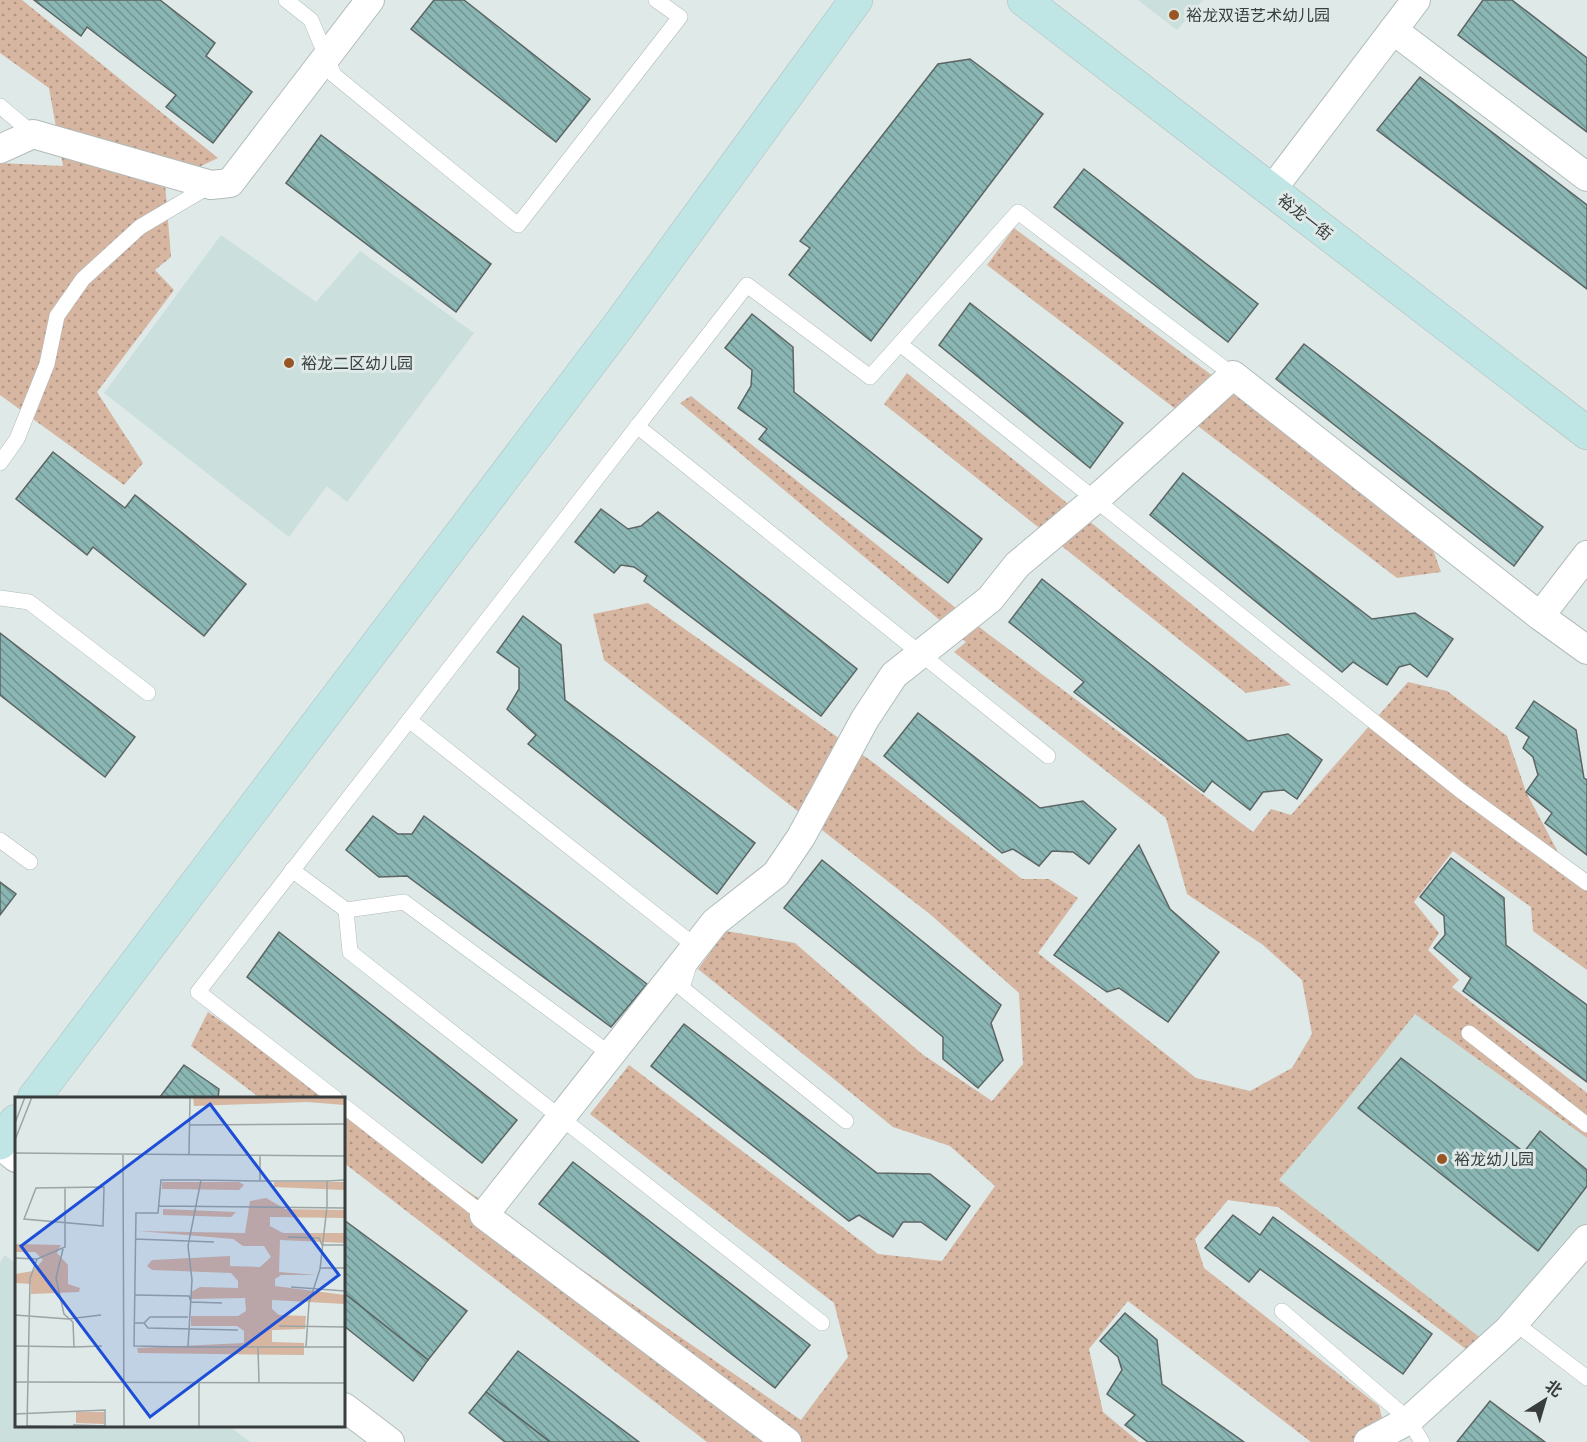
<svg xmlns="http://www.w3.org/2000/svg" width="1587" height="1442" viewBox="0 0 1587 1442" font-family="'Public Sans','Noto Sans SC',sans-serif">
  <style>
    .built { fill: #cbdfdd }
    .grass { fill: url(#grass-dots) }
    .building { fill: url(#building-back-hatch); stroke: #5c6564; stroke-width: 1.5 }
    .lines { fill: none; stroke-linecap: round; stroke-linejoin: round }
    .lane-casing { stroke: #b1bcbb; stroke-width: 16 }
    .street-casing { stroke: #b1bcbb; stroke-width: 30 }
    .secondary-casing { stroke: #b1bcbb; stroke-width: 34 }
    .lane { stroke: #fff; stroke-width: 15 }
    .street { stroke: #fff; stroke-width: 28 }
    .secondary { stroke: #bfe5e4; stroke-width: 33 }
    .poi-dot { fill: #995625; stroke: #dee9e8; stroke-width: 2 }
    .labels { text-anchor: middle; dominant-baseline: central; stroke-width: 6; stroke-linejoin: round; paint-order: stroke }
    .poi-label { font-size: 16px; fill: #393d3d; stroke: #dee9e8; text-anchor: start }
    .street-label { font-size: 16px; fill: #393d3d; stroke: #dee9e8 }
    .inset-road { fill: none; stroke: #9ca4a4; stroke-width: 1.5 }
    .view { fill: #1d4ed8; fill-opacity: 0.15; stroke: #1d4ed8; stroke-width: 3 }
    .inset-edge { fill: none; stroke: #393d3d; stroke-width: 3 }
  </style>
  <defs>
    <pattern id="grass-dots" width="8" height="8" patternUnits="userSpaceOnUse" patternTransform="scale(1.5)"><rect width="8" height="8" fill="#d6b5a1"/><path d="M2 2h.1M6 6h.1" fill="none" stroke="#af9484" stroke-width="1.8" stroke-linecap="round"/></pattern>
    <pattern id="building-back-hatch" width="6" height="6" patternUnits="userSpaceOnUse" patternTransform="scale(1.5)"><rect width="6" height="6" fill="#8ab6b3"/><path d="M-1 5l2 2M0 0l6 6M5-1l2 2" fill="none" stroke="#729593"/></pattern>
  </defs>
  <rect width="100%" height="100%" fill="#dee9e8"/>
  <g class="built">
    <polygon points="1138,0 1203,0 1177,30"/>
    <polygon points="221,235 316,302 360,251 474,333 347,502 327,486 289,537 104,393"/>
    <polygon points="1415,1014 1587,1138 1587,1228 1482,1339 1279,1180 1342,1106"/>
    <polygon points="5,1255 16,1264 16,1426 229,1426 250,1442 0,1442 0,1262"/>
  </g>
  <g class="grass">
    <polygon points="0,0 22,0 218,158 165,183 171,257 155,270 174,290 97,392 143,463 124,485 0,395 0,163 63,166 49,88 0,53"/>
    <polygon points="1014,228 1428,536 1441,572 1397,578 987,265"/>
    <polygon points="907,373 1291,685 1246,693 884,404"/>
    <polygon points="691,396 987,633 1253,832 1271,809 1291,815 1408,682 1447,691 1507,736 1526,792 1567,869 1587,885 1587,970 1533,931 1531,907 1453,851 1414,902 1439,933 1428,950 1459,980 1452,987 1587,1093 1587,1138 1415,1014 1342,1106 1279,1180 1482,1339 1471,1353 1278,1207 1228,1200 1195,1239 1204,1268 1379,1406 1388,1442 1311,1442 1128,1301 1089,1349 1103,1412 1139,1442 707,1442 344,1163 344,1106 801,1420 848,1357 834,1303 590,1114 629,1065 878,1254 942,1261 995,1186 950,1146 893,1127 698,969 726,931 795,943 922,1054 992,1101 1023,1064 1019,993 931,915 604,660 593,614 648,603 874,763 1022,879 1049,879 1078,898 1038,953 1196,1078 1250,1091 1292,1068 1312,1034 1302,980 1263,945 1187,894 1166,818 954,652 966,642 680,403"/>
    <polygon points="208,1012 333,1098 260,1098 191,1046"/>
  </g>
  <g class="building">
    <polygon points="34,0 160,0 215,43 206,56 252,92 213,143 166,107 176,95 87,27 81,36"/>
    <polygon points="434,0 464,0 590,99 556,142 411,29"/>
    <polygon points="1483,0 1512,0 1587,58 1587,132 1458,35"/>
    <polygon points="970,59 1043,114 871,341 789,275 810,248 800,241 938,64"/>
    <polygon points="1420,77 1587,205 1587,289 1377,130"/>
    <polygon points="321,135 491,264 456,312 286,183"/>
    <polygon points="1084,169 1258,304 1228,342 1054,207"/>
    <polygon points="970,303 1123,423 1090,468 939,345"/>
    <polygon points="752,314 793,347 794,392 982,539 948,583 759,439 767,429 738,408 751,386 752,370 725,348"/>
    <polygon points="1304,344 1543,527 1514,566 1276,379"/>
    <polygon points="53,452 125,508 135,495 246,584 204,636 93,547 87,555 16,499"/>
    <polygon points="1183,473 1372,619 1415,613 1453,639 1427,677 1410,664 1399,667 1387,685 1353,662 1342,672 1150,515"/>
    <polygon points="601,509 628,529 641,526 658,512 857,669 821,716 644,581 647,576 634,567 621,565 614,573 575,542"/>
    <polygon points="1042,579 1248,741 1288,734 1322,760 1297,799 1284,790 1263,792 1250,810 1212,781 1204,792 1074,692 1084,682 1009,622"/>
    <polygon points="523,616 561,645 565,700 755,843 717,894 528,744 536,735 507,709 519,689 519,668 497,652"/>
    <polygon points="0,633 135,737 105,777 0,695"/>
    <polygon points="1534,701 1576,730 1584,778 1587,780 1587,855 1545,823 1552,813 1526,792 1538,775 1533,757 1523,748 1529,737 1516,728"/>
    <polygon points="918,713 1040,808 1083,801 1116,829 1089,864 1073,852 1052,851 1039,866 1013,849 1002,853 884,756"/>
    <polygon points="373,816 398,834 412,834 424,816 647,984 611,1027 407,876 379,877 346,850"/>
    <polygon points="1139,845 1170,909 1219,952 1168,1022 1119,988 1107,992 1054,955"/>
    <polygon points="1451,858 1504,898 1506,945 1587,1005 1587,1082 1463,991 1471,978 1434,948 1445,935 1444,916 1420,897"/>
    <polygon points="822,860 1001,1005 991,1023 1003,1060 978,1088 943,1059 943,1037 784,908"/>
    <polygon points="0,882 16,894 0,915"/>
    <polygon points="279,932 517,1120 482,1163 247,977"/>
    <polygon points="684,1024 877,1173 930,1174 970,1206 946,1240 921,1222 903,1222 893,1237 859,1215 849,1221 651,1066"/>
    <polygon points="1401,1058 1524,1152 1540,1131 1587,1170 1587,1186 1538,1251 1358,1108"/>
    <polygon points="184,1065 219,1089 218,1098 162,1098 160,1097"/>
    <polygon points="573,1162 810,1345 775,1388 539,1204"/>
    <polygon points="1233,1215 1260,1235 1273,1217 1432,1334 1403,1374 1260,1269 1249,1282 1205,1248"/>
    <polygon points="344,1220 467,1311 428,1360 344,1293"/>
    <polygon points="344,1293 428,1360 413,1381 344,1326"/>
    <polygon points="1125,1313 1157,1340 1162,1384 1244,1442 1148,1442 1125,1425 1135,1415 1107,1394 1122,1370 1118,1357 1100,1341"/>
    <polygon points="518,1351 639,1442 550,1442 486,1392"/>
    <polygon points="486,1392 550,1442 505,1442 469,1413"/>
    <polygon points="1490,1401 1545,1442 1457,1442"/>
  </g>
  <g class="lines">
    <g class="lane-casing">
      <g id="lane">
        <polyline points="286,0 311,20 334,75 518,225 680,17 656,0"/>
        <polyline points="0,106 33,134"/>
        <polyline points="900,344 1461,791 1587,883"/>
        <polyline points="637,426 1048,756"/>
        <polyline points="0,463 17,439 47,364 57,316 83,279 140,227 211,185"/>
        <polyline points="0,598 29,602 148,693"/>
        <polyline points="409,720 695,946 682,988 846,1121"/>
        <polyline points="0,840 30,862"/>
        <polyline points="292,870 346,910 404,902 610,1054"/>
        <polyline points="346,910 350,952 822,1323"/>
        <polyline points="1469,1033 1587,1125"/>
        <polyline points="335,1098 198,992 747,285 870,377 1018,212 1233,375"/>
        <polyline points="344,1106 484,1215"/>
        <polyline points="1282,1311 1409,1420 1422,1442"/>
        <polyline points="1515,1323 1587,1378"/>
      </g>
    </g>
    <g class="street-casing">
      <g id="street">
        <polyline points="1393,30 1587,177"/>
        <polyline points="0,149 33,134 211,185 230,183 370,0"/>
        <polyline points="1271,191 1416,0"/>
        <polyline points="1540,616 1587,650"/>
        <polyline points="0,1145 16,1158"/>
        <polyline points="344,1407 390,1442"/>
        <polyline points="787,1442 484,1215 715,922 776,874 801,837 865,719 894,675 990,599 1017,565 1104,492 1233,375 1540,616 1587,555"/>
        <polyline points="1368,1442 1409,1420 1509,1329 1587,1239"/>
      </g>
    </g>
    <g class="secondary-casing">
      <g id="secondary">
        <polyline points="1024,0 1587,433"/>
        <polyline points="34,1098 619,325 856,0"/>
        <polyline points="0,1143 16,1121"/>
      </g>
    </g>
    <use href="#lane" class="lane"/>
    <use href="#street" class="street"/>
    <use href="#secondary" class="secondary"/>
  </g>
  <g class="poi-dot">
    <circle cx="1174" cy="15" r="6"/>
    <circle cx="289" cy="363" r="6"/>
    <circle cx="1442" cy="1159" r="6"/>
  </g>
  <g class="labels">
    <g class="poi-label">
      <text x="1186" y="15">裕龙双语艺术幼儿园</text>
      <text x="301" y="363">裕龙二区幼儿园</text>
      <text x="1454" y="1159">裕龙幼儿园</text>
    </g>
    <g class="street-label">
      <text transform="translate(1305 217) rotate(38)">裕龙一街</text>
    </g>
  </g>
  <g transform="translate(15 1097)">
    <rect width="330" height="330" fill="#dee9e8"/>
    <path d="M178 0H330V8L292 5 179 9ZM147 85H224L229 88 224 93 147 92ZM259 85H330V93L259 90ZM251 101 270 112 330 113V121L255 120V129L268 136H330V146L265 143 264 175 302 178H266L260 182V189L330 198V207L257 203V212L264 218 291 219 290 232 257 233V245L289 246V258L123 256 122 251 229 246V234L222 229H176V219H223L231 214 230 201 176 202V195L185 190 223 191V184L216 176 137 173 132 169 137 163 215 159V169L245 170 256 160 249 149H228L218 142 124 134 230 136 235 104ZM148 112 221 115 216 120 148 118ZM0 147 46 148 42 156 53 168V187L65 191 64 195 16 197V187L0 186V177L18 174 28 163 20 155H0ZM61 315H89V327L61 326Z" fill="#d6b5a1"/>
    <path class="inset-road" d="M0 26 10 0M175 28 330 27M0 43 17 0M0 56 330 59M108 57 109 330M174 58 175 0M312 84 330 83M89 90 88 129 9 122 21 91ZM144 109 330 111M273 140 304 141 307 148H330M120 142 199 145M0 161 22 162M305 171H330M276 190 330 194M119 198 174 199 176 205 207 206M0 218 53 222 86 218M119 226H129L135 220H173M129 226 133 231 223 233M264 229 330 230M0 249 59 250 58 225 49 217 41 181 48 152M59 250 87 249M173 250 119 249 121 116H143L146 83H186M243 250H291L294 206 305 172 312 109V84H245M291 250H330M0 285 330 286M184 286V330M244 286 243 250H173L177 183 173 149 186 83 245 84V58M0 317 90 313V330M58 328 90 329M11 329 57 330M12 330 15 182 22 162 50 150V91"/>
    <path class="view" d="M195 7 324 178 135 320 6 149Z"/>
    <rect width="330" height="330" class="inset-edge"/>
  </g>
  <g transform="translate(1545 1400) rotate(37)" stroke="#dee9e8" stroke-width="4.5" paint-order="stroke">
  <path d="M0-4.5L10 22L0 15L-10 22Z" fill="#393d3d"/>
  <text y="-9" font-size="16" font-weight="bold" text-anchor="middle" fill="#393d3d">北</text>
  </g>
</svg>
